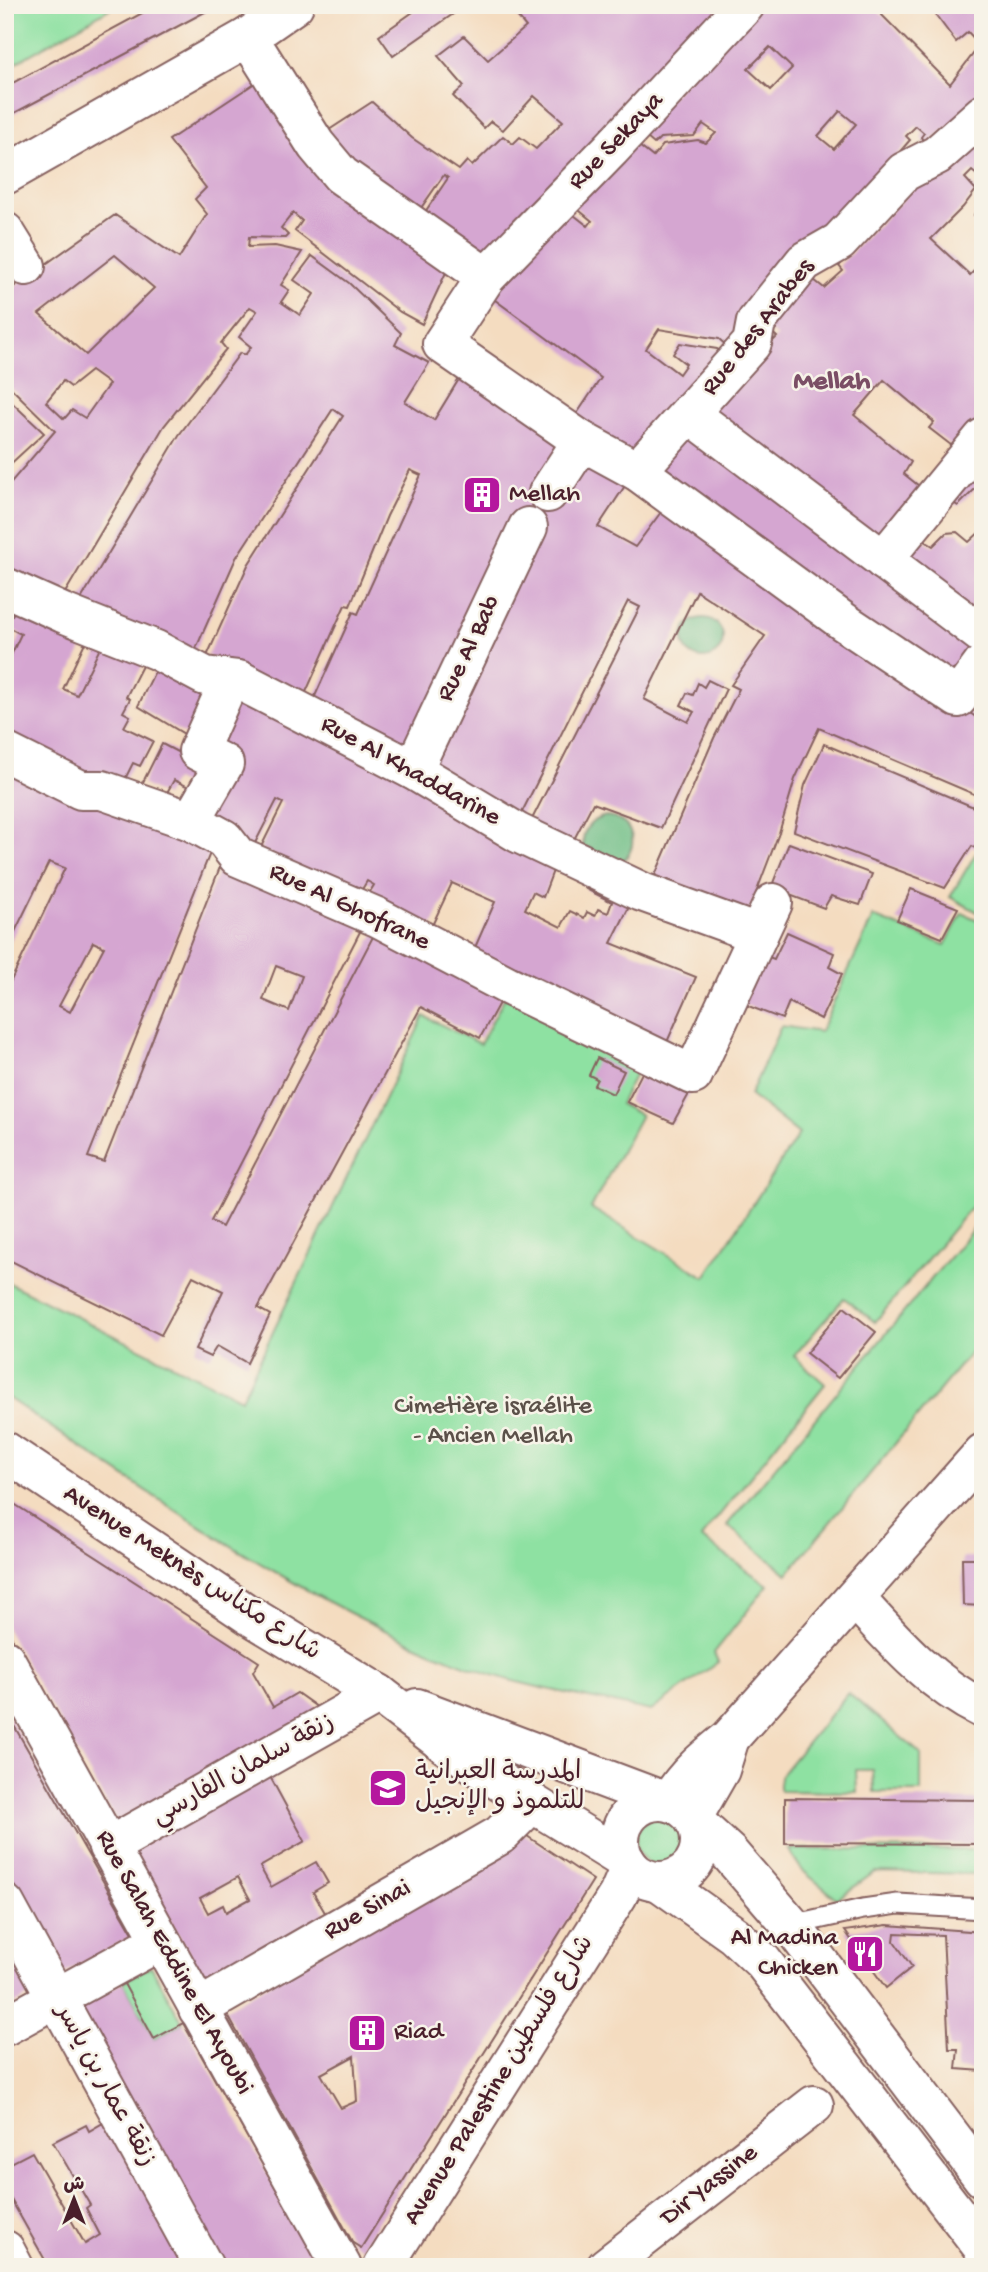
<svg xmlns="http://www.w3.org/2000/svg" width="988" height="2272" viewBox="0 0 988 2272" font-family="'Gochi Hand','Playpen Sans Arabic',sans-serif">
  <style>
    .green { fill: #8ee1a2; stroke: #6c8066; stroke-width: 2 }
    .forest { fill: #72bf88; stroke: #5e6f5a; stroke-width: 2 }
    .building { fill: #d5a6d1; fill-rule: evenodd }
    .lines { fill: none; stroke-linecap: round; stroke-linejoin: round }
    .lane-casing { stroke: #86615f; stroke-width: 23 }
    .street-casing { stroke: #86615f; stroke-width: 42 }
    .secondary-casing { stroke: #86615f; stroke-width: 42 }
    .lane { stroke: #fff; stroke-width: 19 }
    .street { stroke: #fff; stroke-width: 38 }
    .secondary { stroke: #fff; stroke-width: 38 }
    .labels { text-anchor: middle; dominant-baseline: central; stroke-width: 5; stroke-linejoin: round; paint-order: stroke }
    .street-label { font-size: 26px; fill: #4a1f2b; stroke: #f7f3e8 }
    .poi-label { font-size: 26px; fill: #4a1f2b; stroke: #f7f3e8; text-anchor: start }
    .park-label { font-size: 26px; fill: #5b5049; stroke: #f7f3e8 }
    .neighbourhood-label { font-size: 28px; font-weight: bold; fill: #7b4e65; stroke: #f7f3e8 }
  </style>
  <rect width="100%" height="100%" fill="#f7f3e8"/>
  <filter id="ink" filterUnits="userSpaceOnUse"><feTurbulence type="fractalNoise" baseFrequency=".0143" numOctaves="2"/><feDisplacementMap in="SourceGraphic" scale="14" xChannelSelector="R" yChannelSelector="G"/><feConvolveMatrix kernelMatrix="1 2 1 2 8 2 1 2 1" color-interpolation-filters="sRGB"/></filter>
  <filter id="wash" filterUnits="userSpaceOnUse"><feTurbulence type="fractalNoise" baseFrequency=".00686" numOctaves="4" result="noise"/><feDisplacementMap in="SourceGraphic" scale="28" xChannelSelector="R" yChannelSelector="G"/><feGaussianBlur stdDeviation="1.57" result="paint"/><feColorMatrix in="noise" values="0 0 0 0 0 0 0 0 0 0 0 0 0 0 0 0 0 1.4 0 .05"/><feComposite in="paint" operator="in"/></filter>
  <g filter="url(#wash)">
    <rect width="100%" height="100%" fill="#f4dcc0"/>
    <g class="green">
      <polygon points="5,5 116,5 5,69"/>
      <polygon points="976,853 983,856 983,915 950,897"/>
      <path d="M962 913 983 922V1193L875 1322 844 1298 794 1356 825 1384 701 1538 768 1585 714 1653 718 1662 651 1711C603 1700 553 1692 506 1679 452 1663 400 1638 350 1613 229 1551 118 1472 5 1396V1281L241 1399 424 1016 480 1044 506 995 640 1064 620 1104 641 1115 591 1208 705 1277 799 1134 750 1095 781 1026 820 1032 873 917 945 945Z"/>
      <polygon points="983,1217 983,1338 787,1574 727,1525"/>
      <polygon points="848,1693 921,1754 921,1792 874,1792 873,1770 856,1770 857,1792 780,1791 780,1776"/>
      <circle cx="661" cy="1841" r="25"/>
      <polygon points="788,1849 981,1850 983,1874 875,1872 837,1899 802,1870"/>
      <polygon points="151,1966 183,2023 154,2039 123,1982"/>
    </g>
    <g class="forest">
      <circle cx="703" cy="638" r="20"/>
      <path d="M606 816C631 819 642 844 622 862L583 846C582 829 590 820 606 816Z"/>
    </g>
    <g id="blocks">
      <g class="building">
        <polygon points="157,5 218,5 5,118 5,87"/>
        <polygon points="423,5 466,5 393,56 379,36"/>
        <polygon points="508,5 723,5 481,258 423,215 448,178 444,175 416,215 353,168 326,132 372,102 412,138 459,170 467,161 472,166 503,136 513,144 520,137 536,149 563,121 534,96 503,130 491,121 484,128 453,96 464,86 438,56 464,36 488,60 526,27"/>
        <path d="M758 5H872L950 84 980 45 968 32 956 42 935 14 945 5H976L983 13V100L925 145 921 137 924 133 916 126 906 136 910 140 729 348 719 339 659 329 646 349 679 374 686 364 673 354 680 343 717 349 724 354 639 456 570 424 601 378 487 294 565 208 588 226 592 221 568 201 634 142 653 157 663 145 698 140 706 143 716 133 703 124 694 136 660 138 654 144 639 131ZM770 47 792 68 771 90 748 69ZM840 111 856 124 834 149 818 136Z"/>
        <path d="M261 79 449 266 422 324 400 312 295 231 302 221 293 213 281 228 288 235 285 238 249 237 248 247 275 246 302 252 281 285 289 290 281 302 300 315 314 294 294 280 312 256 349 283 401 333 395 345 429 363 405 402 434 420 464 371 584 448 632 475 598 527 635 547 667 504 983 722V798L819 728 795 779 779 833 748 914 668 880 662 892 650 887 714 738 739 689 731 685 765 636 697 591 644 699 688 722 694 712 681 705 687 693 693 695 698 683 704 687 708 680 726 689 661 828 593 803 570 847 528 827 640 607 628 601 518 820 311 705 353 612 358 614 421 475 410 470 387 516 350 606 345 605 302 701 207 656 248 565 343 416 333 409 236 558 194 653 80 601 179 435 240 353 245 355 251 347 239 337 257 311 250 307 221 343 226 349 164 426 59 603 5 576V489L55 431 5 382V340L12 335 5 329V293L115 215 179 258 207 214 195 199 206 188 169 140ZM115 255 154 288 86 355 39 314ZM91 371 109 384 85 418 72 410 64 419 46 402 63 381 71 387Z"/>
        <polygon points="983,126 983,180 972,171 965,178 976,190 963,207 931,239 970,275 983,262 983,418 956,449 929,428 934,422 884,380 854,415 911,462 904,474 924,490 879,548 706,415 738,376 777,337 763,324 805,273 824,288 843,271 839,266 941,160"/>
        <polygon points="983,192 983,224 974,215"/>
        <polygon points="5,396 44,433 5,469"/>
        <polygon points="683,427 980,642 948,685 649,471"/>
        <polygon points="983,458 983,481 958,506 948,499"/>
        <polygon points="983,529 983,620 900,557 917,536 933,546 946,533 957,532 969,542"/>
        <polygon points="19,603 87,638 63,689 77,695 103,642 144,662 126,697 130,699 123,712 130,716 124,727 153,741 140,766 133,763 120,789 5,741 5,668 21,634 6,626"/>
        <polygon points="157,667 214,694 191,738 138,706"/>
        <polygon points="239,684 557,860 543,897 533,892 525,909 561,927 570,911 584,918 587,912 595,916 598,909 608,913 612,902 586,889 592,878 634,897 611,943 696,977 663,1051 473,952 495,902 452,883 429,932 365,900 374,885 367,881 358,896 260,849 283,803 277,800 252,849 205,825 209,743"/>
        <polygon points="162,744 208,768 197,791 174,780 165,796 142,784"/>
        <polygon points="824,744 983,811 983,851 972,846 945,888 794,831 805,785"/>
        <path d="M5 763 214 843 88 1157 104 1162 222 862 364 924 211 1221 222 1227 378 927 505 992 480 1038 421 1007 258 1308 270 1315 247 1363 217 1346 210 1357 195 1350 223 1291 193 1276 161 1335 5 1258V993L65 868 49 862 5 952ZM93 942 104 947 70 1012 59 1006ZM276 966 302 976 289 1011 263 1000Z"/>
        <polygon points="789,843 872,874 860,905 831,896 824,908 771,888"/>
        <polygon points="911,889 958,908 942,938 897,920"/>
        <polygon points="787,932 834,953 829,967 842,974 821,1019 789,1002 782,1019 743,1004 763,955 774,959"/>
        <polygon points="597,1058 624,1071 613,1094 594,1085 597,1079 589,1075"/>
        <polygon points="647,1063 694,1085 673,1123 627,1102"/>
        <polygon points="844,1307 876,1332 838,1378 806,1353"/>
        <polygon points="5,1498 259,1662 253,1672 273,1707 297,1693 321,1710 117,1821 5,1626"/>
        <polygon points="962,1558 983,1558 983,1606 963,1605"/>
        <polygon points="5,1710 134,1935 57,1977 5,1883"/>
        <path d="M267 1771 305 1841 260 1867 271 1887 316 1862 328 1883 313 1892 327 1916 206 1982 130 1851ZM238 1877 250 1899 226 1912 223 1905 208 1913 200 1898Z"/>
        <polygon points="785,1798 983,1800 983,1844 785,1843"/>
        <path d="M524 1834 593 1880 361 2248 353 2243 225 2010ZM354 2056 357 2101 341 2108 321 2074Z"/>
        <polygon points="887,1925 983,1932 983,2071 956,2069 958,2049 949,2049 943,1935 895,1933 894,1941 912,1967 886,1988 845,1931"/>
        <polygon points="5,1931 39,1990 5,2010"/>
        <polygon points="123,1982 154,2039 183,2023 320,2267 218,2267 76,2009"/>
        <polygon points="110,2119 190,2267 49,2267 5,2189 5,2166 32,2152 85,2244 100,2235 86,2208 90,2205 53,2142 86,2125 89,2131"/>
      </g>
    </g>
  </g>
  <g filter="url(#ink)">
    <use href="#blocks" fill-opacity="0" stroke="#86615f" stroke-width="2"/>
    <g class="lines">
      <g class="lane-casing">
        <polyline id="lane" points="791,1925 863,1909 898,1904 983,1909"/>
      </g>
      <g class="street-casing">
        <g id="street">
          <polyline points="745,5 611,149 486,277 442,344 582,441 637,471 844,622 958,698 983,664"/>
          <polyline points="248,37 316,145 341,175 486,277"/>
          <polyline points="5,175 248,37 294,5"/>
          <polyline points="5,232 26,266"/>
          <polyline points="690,414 983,635"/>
          <polyline points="637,471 752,343 756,322 804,262 839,242 904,172 937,155 983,114"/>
          <polyline points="548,493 582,441"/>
          <polyline points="883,560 983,438"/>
          <polyline points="5,587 63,613 156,650 205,676 239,680 413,770 518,833 642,892 758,934"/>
          <polyline points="5,752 81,790 102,790 191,821 224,839 238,857 377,917 507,985 693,1075 773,903"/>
          <polyline points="413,770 528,527"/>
          <polyline points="191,821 224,764 198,751 223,695 224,678"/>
          <path d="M855 1598C893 1640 931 1684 983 1709"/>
          <polyline points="5,1659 342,2267"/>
          <path d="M669 1802C684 1775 705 1758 729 1739L983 1453"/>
          <polyline points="693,1817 720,1770 729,1741"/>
          <polyline points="108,1847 379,1694"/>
          <polyline points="5,1904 204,2267"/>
          <polyline points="198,2009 500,1835 532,1803"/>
          <polyline points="5,2026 160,1941"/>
          <polyline points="5,2250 14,2267"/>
          <polyline points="383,2267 618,1895 630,1867"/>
          <polyline points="606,2267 814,2105"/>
        </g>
      </g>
      <g class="secondary-casing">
        <g id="secondary">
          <polyline points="5,1451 249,1615 379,1694 446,1745 532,1803 626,1861"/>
          <polyline points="417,1708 664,1801"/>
          <circle cx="660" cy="1841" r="40"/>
          <polyline points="695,1822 728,1852 791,1925 983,2178"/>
          <polyline points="658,1881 734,1935 763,1962 983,2248"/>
        </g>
      </g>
      <use href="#lane" class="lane"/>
      <use href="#street" class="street"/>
      <use href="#secondary" class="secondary"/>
    </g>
  </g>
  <defs>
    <g id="building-square" transform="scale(2.0125)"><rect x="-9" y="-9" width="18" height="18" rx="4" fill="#b5179e" stroke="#f7f3e8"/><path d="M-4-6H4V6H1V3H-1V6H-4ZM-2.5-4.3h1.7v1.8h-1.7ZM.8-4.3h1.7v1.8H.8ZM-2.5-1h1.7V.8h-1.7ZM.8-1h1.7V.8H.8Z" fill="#fff"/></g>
    <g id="school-square" transform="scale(2.0125)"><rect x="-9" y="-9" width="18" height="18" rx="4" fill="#b5179e" stroke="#f7f3e8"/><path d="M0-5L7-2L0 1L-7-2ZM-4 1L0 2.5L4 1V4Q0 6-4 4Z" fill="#fff"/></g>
    <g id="restaurant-square" transform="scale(2.0125)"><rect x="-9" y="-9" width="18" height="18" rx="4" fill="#b5179e" stroke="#f7f3e8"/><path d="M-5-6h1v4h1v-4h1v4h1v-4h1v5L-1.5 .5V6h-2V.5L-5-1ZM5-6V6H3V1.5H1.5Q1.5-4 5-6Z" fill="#fff"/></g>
  </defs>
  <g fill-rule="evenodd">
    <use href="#building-square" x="482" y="495"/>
    <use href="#school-square" x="388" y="1788"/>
    <use href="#restaurant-square" x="865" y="1954"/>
    <use href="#building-square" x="367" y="2033"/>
  </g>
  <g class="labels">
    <g class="street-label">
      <text transform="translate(617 142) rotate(-46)">Rue Sekaya</text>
      <text transform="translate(759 328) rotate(-52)">Rue des Arabes</text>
      <text transform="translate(470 649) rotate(-64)">Rue Al Bab</text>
      <text transform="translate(410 772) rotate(29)">Rue Al Khaddarine</text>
      <text transform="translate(349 908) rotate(25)">Rue Al Ghofrane</text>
      <text transform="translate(191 1574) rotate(33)">Avenue Meknès شارع مكناس</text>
      <text transform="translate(244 1771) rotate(-29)">زنقة سلمان الفارسي</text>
      <text transform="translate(368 1911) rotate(-30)">Rue Sinai</text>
      <text transform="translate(173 1963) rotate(61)">Rue Salah Eddine El Ayoubi</text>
      <text transform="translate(500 2081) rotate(-58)">Avenue Palestine شارع فلسطين</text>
      <text transform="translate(104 2086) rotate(61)">زنقة عمار بن ياسر</text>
      <text transform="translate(710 2186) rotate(-38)">Dir Yassine</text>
    </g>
    <g class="poi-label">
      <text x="509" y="495">Mellah</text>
      <text x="415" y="1773">المدرسة العبرانية<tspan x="415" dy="30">للتلموذ و الإنجيل</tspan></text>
      <text x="838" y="1939" text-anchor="end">Al Madina<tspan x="838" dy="30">Chicken</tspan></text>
      <text x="394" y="2033">Riad</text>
    </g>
    <g class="park-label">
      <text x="493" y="1407">Cimetière israélite<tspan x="493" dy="30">- Ancien Mellah</tspan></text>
    </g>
    <g class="neighbourhood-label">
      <text x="832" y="382">Mellah</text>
    </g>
  </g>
  <rect width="988" height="2272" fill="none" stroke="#f7f3e8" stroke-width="28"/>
  <g transform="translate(74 2199)" stroke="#f7f3e8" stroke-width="5" paint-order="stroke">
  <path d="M0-5L12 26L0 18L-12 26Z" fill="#4a1f2b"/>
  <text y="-10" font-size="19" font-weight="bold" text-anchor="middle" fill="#4a1f2b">ش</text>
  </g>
</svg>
